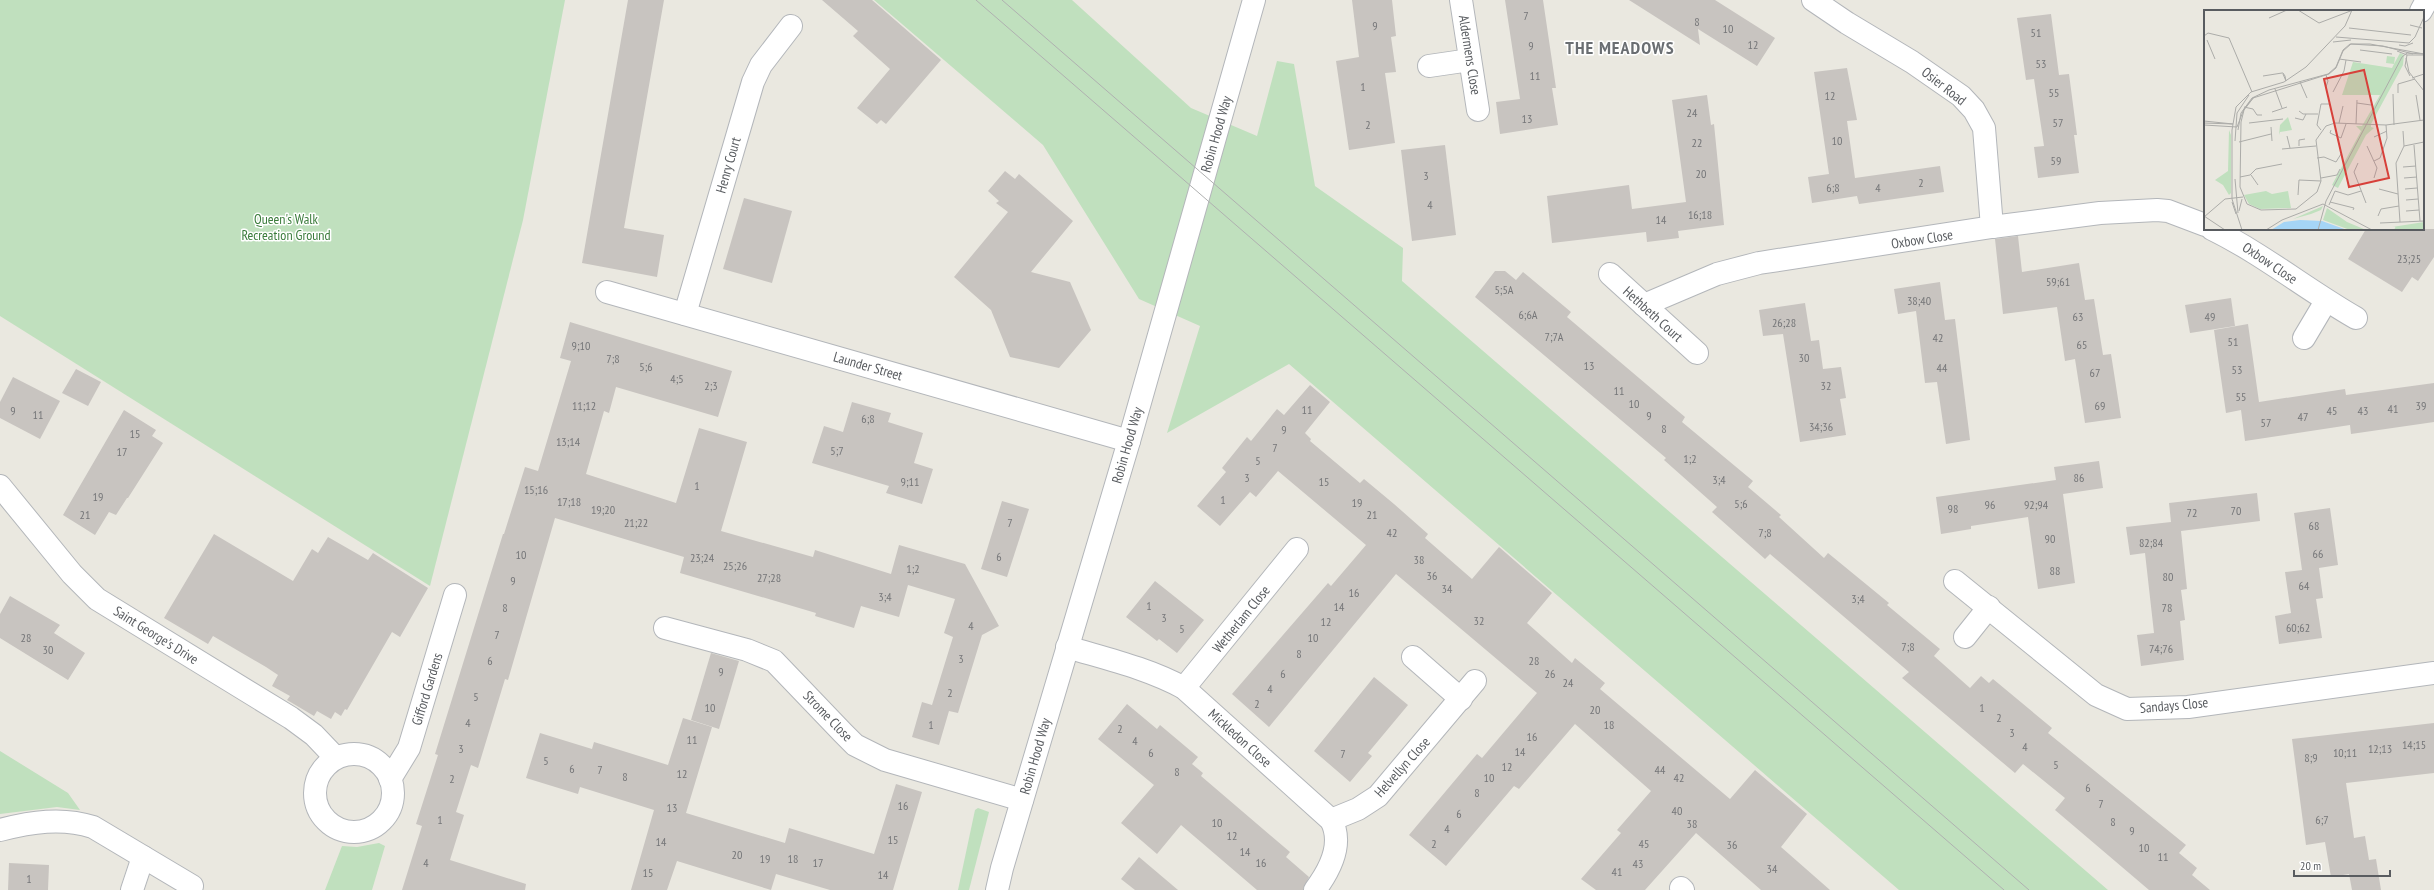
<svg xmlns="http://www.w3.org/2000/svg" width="2434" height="890" viewBox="0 0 2434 890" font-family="'PT Sans Narrow',sans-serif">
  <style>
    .green { fill: #c0e0be }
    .building { fill: #c8c4c0 }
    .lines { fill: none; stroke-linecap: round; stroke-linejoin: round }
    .minor-casing { stroke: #b3b6ba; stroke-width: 24 }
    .tertiary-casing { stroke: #b3b6ba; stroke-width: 24 }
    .minor { stroke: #fff; stroke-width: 22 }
    .tertiary { stroke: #fff; stroke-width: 22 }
    .tram { stroke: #afb0b0; stroke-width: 1 }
    .labels { text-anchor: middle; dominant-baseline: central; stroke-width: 3; stroke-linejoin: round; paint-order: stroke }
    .number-label { font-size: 12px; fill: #757678 }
    .street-label { font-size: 14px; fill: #595c60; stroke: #fff }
    .park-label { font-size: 14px; fill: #3b7c3c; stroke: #fff }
    .district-label { font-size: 18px; font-weight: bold; letter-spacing: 1px; fill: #6a6e72; stroke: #fff }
    .inset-road { fill: none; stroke: #acaca9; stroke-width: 1 }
    .view { fill: #d7403a; fill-opacity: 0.15; stroke: #d7403a; stroke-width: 2 }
    .inset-edge { fill: none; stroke: #595c60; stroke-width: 2 }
  </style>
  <rect width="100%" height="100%" fill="#eae8e0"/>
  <g class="green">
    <polygon points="0,0 565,0 523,220 430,586 0,316"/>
    <polygon points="874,0 1072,0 1191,108 1257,136 1277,61 1294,64 1315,186 1403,248 1402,281 2108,890 1899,890 1289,364 1167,433 1200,326 1139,299 1043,145"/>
    <polygon points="0,751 68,793 80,810 57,807 0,814"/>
    <polygon points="978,808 989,812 969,890 958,890 975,810"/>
    <polygon points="379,843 385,846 372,890 325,890 342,846 357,847"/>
  </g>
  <g class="building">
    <polygon points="628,0 664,0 624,228 664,235 657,277 582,263"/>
    <polygon points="822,0 872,0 941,60 886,124 881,120 877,124 857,108 890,69 853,36 858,31"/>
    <polygon points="1352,0 1392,0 1396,36 1391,37 1396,72 1385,73 1395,143 1349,150 1336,61 1359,57"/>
    <polygon points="1505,0 1543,0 1556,88 1552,88 1558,125 1500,134 1496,102 1520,99"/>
    <polygon points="1629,0 1715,0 1775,38 1757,66 1698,29 1700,45"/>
    <polygon points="2051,14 2059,75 2069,74 2077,135 2074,135 2079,173 2038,178 2034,147 2044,146 2034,79 2026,80 2017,18"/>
    <polygon points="1847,68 1857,120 1847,121 1855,178 1940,166 1944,192 1859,204 1857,196 1812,203 1808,177 1829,174 1814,72"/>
    <polygon points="1707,95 1711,125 1714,124 1724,225 1678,231 1679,238 1647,242 1646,232 1552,243 1547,196 1629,185 1632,209 1686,202 1672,100"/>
    <polygon points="1445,145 1456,235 1412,241 1401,150"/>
    <polygon points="1005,171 1015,179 1019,174 1073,221 1031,272 1070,282 1091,330 1059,368 1010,357 991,310 954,277 1008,212 996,203 999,201 988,191"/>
    <polygon points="744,198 792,211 772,283 723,269"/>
    <polygon points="2366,229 2434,229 2434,257 2418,281 2412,277 2402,292 2348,259"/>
    <polygon points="2018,236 2022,272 2079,263 2085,300 2094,299 2103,355 2111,354 2121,418 2085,423 2075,359 2065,361 2057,307 2003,314 1995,239"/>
    <polygon points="1495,271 1505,271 1516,280 1523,272 1571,312 1567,317 1685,417 1682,422 1753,481 1748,487 1781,515 1779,517 1824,558 1828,553 1889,603 1887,605 1940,649 1934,656 1970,688 1981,676 1989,683 1993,679 2052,728 2048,733 2186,845 2179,853 2197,868 2192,875 2210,890 2149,890 2055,810 2065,798 2023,764 2015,773 1902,678 1909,672 1770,554 1765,559 1712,512 1717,507 1664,460 1666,458 1475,297"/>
    <polygon points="1940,282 1945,320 1955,319 1970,440 1946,444 1937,382 1925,383 1916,311 1898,314 1894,289"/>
    <polygon points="2231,298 2235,326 2190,333 2185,305"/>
    <polygon points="1805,303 1811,341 1819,340 1823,369 1841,367 1846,398 1840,399 1846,435 1800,442 1783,334 1763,336 1759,310"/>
    <polygon points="570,322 732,371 718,417 616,387 609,413 604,411 586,474 676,503 699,428 747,442 721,531 813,557 815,550 891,574 899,545 965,564 999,626 982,635 958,713 949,711 939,745 912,737 922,702 932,705 953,637 944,633 955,599 908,585 899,617 861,606 854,628 815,616 816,613 680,573 684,557 555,518 508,680 505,679 478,768 471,765 456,812 464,815 450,860 526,884 525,890 402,890 422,826 416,824 438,755 435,754 503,534 504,534 525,467 538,471 571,361 560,358"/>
    <polygon points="2248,324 2259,402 2345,389 2346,395 2434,383 2434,422 2351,434 2350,425 2245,441 2241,410 2226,413 2214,330"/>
    <polygon points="76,369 101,382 88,406 62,393"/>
    <polygon points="13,377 60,401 40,439 0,418 0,402"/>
    <polygon points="1310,385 1330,402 1305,433 1311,439 1310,441 1360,483 1364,479 1394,504 1428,534 1425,538 1472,579 1499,547 1552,593 1527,623 1572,663 1575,658 1605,683 1600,689 1730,799 1755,770 1807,814 1781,847 1830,890 1761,890 1696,833 1645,890 1596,890 1581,879 1621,833 1617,830 1651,791 1575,724 1519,789 1514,786 1446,866 1409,835 1477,754 1482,758 1537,693 1396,574 1269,727 1232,694 1328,583 1331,586 1366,545 1278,471 1256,497 1250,492 1220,526 1197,506 1226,472 1222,468 1247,437 1251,441 1277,409 1284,415"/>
    <polygon points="852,402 891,413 888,422 923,433 914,463 933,469 922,504 886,493 889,486 812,463 824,426 843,432"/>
    <polygon points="124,410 156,430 152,436 163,443 128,498 127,498 116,515 109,512 95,535 63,515"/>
    <polygon points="2099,461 2103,488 2063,494 2075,583 2038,589 2028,517 1971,526 1971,529 1941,534 1936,497 2056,480 2054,467"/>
    <polygon points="2257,493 2260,521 2181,531 2187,589 2181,590 2185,620 2180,621 2184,660 2141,666 2137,635 2154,633 2145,553 2130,555 2126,527 2171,522 2169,503"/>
    <polygon points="1002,501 1029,509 1007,577 981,569"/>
    <polygon points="2330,508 2338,565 2319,568 2323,598 2316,599 2322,638 2279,644 2275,616 2291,613 2285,572 2302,570 2294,513"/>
    <polygon points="214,534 293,581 312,549 318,553 328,537 368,560 373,553 428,588 400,637 392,632 347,710 345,709 341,716 335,712 331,719 317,711 314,716 287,700 290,696 272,686 278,675 266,667 213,636 208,644 164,618"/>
    <polygon points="1155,581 1204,620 1177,653 1159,639 1157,641 1126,617"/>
    <polygon points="10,596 60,625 54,633 85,653 68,680 0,638 0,614"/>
    <polygon points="711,653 739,661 719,729 691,720"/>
    <polygon points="1374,677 1408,705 1368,753 1372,756 1350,782 1314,751"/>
    <polygon points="1127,704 1157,729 1160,725 1198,757 1192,764 1203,773 1201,776 1290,852 1286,857 1309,877 1303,890 1257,890 1181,825 1157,854 1121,823 1154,785 1098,739"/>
    <polygon points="683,718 712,727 686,813 785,843 789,828 874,854 896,784 922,792 893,890 830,890 776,874 771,890 677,861 667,890 631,890 654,810 580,787 578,794 526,778 540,733 592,749 594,742 668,765"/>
    <polygon points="2434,723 2434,773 2346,783 2354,838 2365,836 2369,860 2376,859 2381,890 2352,890 2349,874 2331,877 2325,842 2306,845 2292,739"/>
    <polygon points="1139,857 1178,890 1135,890 1121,879"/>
    <polygon points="9,863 49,865 48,890 8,890"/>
  </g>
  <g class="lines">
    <g class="minor-casing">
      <g id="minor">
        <polyline points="1461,0 1478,110"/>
        <polyline points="1813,0 1847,23 1912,62 1961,96 1974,110 1984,128 1992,227"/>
        <polyline points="2421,11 2427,0"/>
        <polyline points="1429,66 1470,60"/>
        <path d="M2212 229C2263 254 2307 290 2356 318"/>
        <polyline points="1610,274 1697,353"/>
        <polyline points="607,292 1129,441"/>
        <polyline points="1644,305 1717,274 1759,263 1992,227 2100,213 2157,210 2168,211 2205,225"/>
        <polyline points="685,314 753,82 761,65 791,26"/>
        <polyline points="2304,338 2326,301"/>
        <polyline points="0,486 72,574 97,599 291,718 314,735 335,757"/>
        <polyline points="1955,581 2096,695 2127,709 2188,707 2434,673"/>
        <polyline points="665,628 747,650 774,661 843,733 855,745 885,760 1022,800"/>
        <polyline points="1965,637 1989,607"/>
        <path d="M1067 647C1107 659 1147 668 1184 688L1331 820C1344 844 1330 870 1315 890"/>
        <polyline points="1413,657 1461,699"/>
        <polyline points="1184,688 1297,549"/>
        <circle cx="354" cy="793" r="39"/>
        <polyline points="390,779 409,748 455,595"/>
        <polyline points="1331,820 1358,809 1378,796 1475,681"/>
        <path d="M0 830C31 822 62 817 93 827L192 886"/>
        <polyline points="1681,888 1683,890"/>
        <polyline points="132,890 143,857"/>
      </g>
    </g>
    <g class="tertiary-casing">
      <polyline id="tertiary" points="997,890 1002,868 1129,441 1254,0"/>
    </g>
    <use href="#minor" class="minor"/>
    <use href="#tertiary" class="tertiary"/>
    <g class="tram">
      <polyline points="976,0 2004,890"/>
      <polyline points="1002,0 2029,890"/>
    </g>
  </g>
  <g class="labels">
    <g class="number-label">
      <text x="1526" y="15">7</text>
      <text x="1697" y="21">8</text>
      <text x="1375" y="25">9</text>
      <text x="1728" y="28">10</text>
      <text x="2036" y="32">51</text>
      <text x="1753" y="44">12</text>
      <text x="1531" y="45">9</text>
      <text x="2041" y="63">53</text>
      <text x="1535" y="75">11</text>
      <text x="1363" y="86">1</text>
      <text x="2054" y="92">55</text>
      <text x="1830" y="95">12</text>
      <text x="1692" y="112">24</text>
      <text x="1527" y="118">13</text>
      <text x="2058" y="122">57</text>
      <text x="1368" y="124">2</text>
      <text x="1837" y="140">10</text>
      <text x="1697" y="142">22</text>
      <text x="2056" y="160">59</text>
      <text x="1701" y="173">20</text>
      <text x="1426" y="175">3</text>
      <text x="1921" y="182">2</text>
      <text x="1833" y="187">6;8</text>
      <text x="1878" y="187">4</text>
      <text x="1430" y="204">4</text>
      <text x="1700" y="214">16;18</text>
      <text x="1661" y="219">14</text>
      <text x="2409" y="258">23;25</text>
      <text x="2058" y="281">59;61</text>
      <text x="1504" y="289">5;5A</text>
      <text x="1919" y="300">38;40</text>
      <text x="1528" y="314">6;6A</text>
      <text x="2078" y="316">63</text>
      <text x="2210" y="316">49</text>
      <text x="1784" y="322">26;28</text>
      <text x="1554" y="336">7;7A</text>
      <text x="1938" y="337">42</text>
      <text x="2233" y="341">51</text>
      <text x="2082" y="344">65</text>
      <text x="581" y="345">9;10</text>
      <text x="1804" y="357">30</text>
      <text x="613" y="358">7;8</text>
      <text x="1589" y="365">13</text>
      <text x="646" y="366">5;6</text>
      <text x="1942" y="367">44</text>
      <text x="2237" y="369">53</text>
      <text x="2095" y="372">67</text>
      <text x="677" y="378">4;5</text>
      <text x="711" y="385">2;3</text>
      <text x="1826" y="385">32</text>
      <text x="1619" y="390">11</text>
      <text x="2241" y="396">55</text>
      <text x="1634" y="403">10</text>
      <text x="584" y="405">11;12</text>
      <text x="2100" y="405">69</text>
      <text x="2421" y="405">39</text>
      <text x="2393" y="408">41</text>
      <text x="1307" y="409">11</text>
      <text x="13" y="410">9</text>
      <text x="2332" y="410">45</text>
      <text x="2363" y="410">43</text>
      <text x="38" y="414">11</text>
      <text x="1649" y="415">9</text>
      <text x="2303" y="416">47</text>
      <text x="868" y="418">6;8</text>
      <text x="2266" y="422">57</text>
      <text x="1821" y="426">34;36</text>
      <text x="1664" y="428">8</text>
      <text x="1284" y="429">9</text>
      <text x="135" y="433">15</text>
      <text x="568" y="441">13;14</text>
      <text x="1275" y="447">7</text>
      <text x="837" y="450">5;7</text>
      <text x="122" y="451">17</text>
      <text x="1690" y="458">1;2</text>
      <text x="1258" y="460">5</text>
      <text x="1247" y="477">3</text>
      <text x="2079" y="477">86</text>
      <text x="1719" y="479">3;4</text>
      <text x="910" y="481">9;11</text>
      <text x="1324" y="481">15</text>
      <text x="697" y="485">1</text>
      <text x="536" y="489">15;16</text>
      <text x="98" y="496">19</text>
      <text x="1223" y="499">1</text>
      <text x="569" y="501">17;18</text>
      <text x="1357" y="502">19</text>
      <text x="1741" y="503">5;6</text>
      <text x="1990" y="504">96</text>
      <text x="2036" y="504">92;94</text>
      <text x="1953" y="508">98</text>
      <text x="603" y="509">19;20</text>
      <text x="2236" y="510">70</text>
      <text x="2192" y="512">72</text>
      <text x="85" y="514">21</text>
      <text x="1372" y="514">21</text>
      <text x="636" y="522">21;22</text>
      <text x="1010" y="522">7</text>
      <text x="2314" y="525">68</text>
      <text x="1392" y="532">42</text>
      <text x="1765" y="532">7;8</text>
      <text x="2050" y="538">90</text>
      <text x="2151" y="542">82;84</text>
      <text x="2318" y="553">66</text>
      <text x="521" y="554">10</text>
      <text x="999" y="556">6</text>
      <text x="702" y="557">23;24</text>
      <text x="1419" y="559">38</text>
      <text x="735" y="565">25;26</text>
      <text x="913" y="568">1;2</text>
      <text x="2055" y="570">88</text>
      <text x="1432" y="575">36</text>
      <text x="2168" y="576">80</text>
      <text x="769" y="577">27;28</text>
      <text x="513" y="580">9</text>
      <text x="2304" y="585">64</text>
      <text x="1447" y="588">34</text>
      <text x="1354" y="592">16</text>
      <text x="885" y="596">3;4</text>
      <text x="1858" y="598">3;4</text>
      <text x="1149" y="605">1</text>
      <text x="1339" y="606">14</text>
      <text x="505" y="607">8</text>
      <text x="2167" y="607">78</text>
      <text x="1164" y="617">3</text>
      <text x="1479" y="620">32</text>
      <text x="1326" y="621">12</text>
      <text x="971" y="625">4</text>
      <text x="2298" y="627">60;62</text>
      <text x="1182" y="628">5</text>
      <text x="497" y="634">7</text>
      <text x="26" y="637">28</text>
      <text x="1313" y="637">10</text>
      <text x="1908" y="646">7;8</text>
      <text x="2161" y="648">74;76</text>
      <text x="48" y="649">30</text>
      <text x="1299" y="653">8</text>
      <text x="961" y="658">3</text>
      <text x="490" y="660">6</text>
      <text x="1534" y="660">28</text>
      <text x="721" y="671">9</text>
      <text x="1283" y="673">6</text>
      <text x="1550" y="673">26</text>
      <text x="1568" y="682">24</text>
      <text x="1270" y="688">4</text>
      <text x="950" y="692">2</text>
      <text x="476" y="696">5</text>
      <text x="1257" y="703">2</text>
      <text x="710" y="707">10</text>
      <text x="1982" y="707">1</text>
      <text x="1595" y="709">20</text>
      <text x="1999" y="717">2</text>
      <text x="468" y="722">4</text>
      <text x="931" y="724">1</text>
      <text x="1609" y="724">18</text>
      <text x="1120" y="728">2</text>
      <text x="2012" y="732">3</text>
      <text x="1532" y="736">16</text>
      <text x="692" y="739">11</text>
      <text x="1135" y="740">4</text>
      <text x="2414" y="744">14;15</text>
      <text x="2025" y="746">4</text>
      <text x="461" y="748">3</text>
      <text x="2380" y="748">12;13</text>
      <text x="1520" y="751">14</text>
      <text x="1151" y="752">6</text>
      <text x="2345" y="752">10;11</text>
      <text x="1343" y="753">7</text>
      <text x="2311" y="757">8;9</text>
      <text x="546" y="760">5</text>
      <text x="2056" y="764">5</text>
      <text x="1507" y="766">12</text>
      <text x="572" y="768">6</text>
      <text x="600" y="769">7</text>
      <text x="1660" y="769">44</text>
      <text x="1177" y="771">8</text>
      <text x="682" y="773">12</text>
      <text x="625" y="776">8</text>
      <text x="1489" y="777">10</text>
      <text x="1679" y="777">42</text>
      <text x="452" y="778">2</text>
      <text x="2088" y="787">6</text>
      <text x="1477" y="792">8</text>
      <text x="2101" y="803">7</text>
      <text x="903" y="805">16</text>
      <text x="672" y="807">13</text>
      <text x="1677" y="810">40</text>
      <text x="1459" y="813">6</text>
      <text x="440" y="819">1</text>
      <text x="2322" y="819">6;7</text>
      <text x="2113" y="821">8</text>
      <text x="1217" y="822">10</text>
      <text x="1692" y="823">38</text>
      <text x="1447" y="828">4</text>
      <text x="2132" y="830">9</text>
      <text x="1232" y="835">12</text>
      <text x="893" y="839">15</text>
      <text x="661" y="841">14</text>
      <text x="1434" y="843">2</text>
      <text x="1644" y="843">45</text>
      <text x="1732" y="844">36</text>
      <text x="2144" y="847">10</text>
      <text x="1245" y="851">14</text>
      <text x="737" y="854">20</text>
      <text x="2163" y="856">11</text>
      <text x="765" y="858">19</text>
      <text x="793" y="858">18</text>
      <text x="426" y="862">4</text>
      <text x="818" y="862">17</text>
      <text x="1261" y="862">16</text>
      <text x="1638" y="863">43</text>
      <text x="1772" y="868">34</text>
      <text x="1617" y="871">41</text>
      <text x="648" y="872">15</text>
      <text x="883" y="874">14</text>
      <text x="29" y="878">1</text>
    </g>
    <g class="street-label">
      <text transform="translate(1470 55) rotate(81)">Aldermens Close</text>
      <text transform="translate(1944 86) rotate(38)">Osier Road</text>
      <text transform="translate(1216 134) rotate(-74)">Robin Hood Way</text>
      <text transform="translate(728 165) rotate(-74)">Henry Court</text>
      <text transform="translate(1922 239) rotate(-9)">Oxbow Close</text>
      <text transform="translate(2270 263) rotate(34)">Oxbow Close</text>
      <text transform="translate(1653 314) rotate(42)">Hethbeth Court</text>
      <text transform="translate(868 366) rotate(16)">Launder Street</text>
      <text transform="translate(1127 445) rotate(-74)">Robin Hood Way</text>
      <text transform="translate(1241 619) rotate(-51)">Wetherlam Close</text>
      <text transform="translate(156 635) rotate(32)">Saint George's Drive</text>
      <text transform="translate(427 689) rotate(-73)">Gifford Gardens</text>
      <text transform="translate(2174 705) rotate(-5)">Sandays Close</text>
      <text transform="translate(828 716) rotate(46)">Strome Close</text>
      <text transform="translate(1240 738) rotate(42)">Mickledon Close</text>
      <text transform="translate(1035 756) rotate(-74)">Robin Hood Way</text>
      <text transform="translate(1402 767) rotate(-48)">Helvellyn Close</text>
    </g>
    <g class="park-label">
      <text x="286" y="219">Queen's Walk<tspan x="286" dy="16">Recreation Ground</tspan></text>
    </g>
    <g class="district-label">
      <text x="1620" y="47">THE MEADOWS</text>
    </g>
  </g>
  <g transform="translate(2204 10)">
    <rect width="220" height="220" fill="#eae8e0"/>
    <path d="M196 43 200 45 199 55 167 114V117L170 118 162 125 134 178 128 175 157 121 152 116H158L176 85H138L149 52 188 58 190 54 182 53 183 46 191 47 190 54ZM84 107 88 120 76 122 75 125 76 115ZM25 120 27 125V183L25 185 19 175 11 170 24 161ZM62 181 68 184 84 181 87 198 56 199 45 194 40 185ZM119 196 117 200 107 204 89 209ZM123 198 143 212 162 220H146L119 210ZM220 212V220H190L192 216 188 217Z" fill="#c0e0be"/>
    <path d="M96 210 118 211 143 220H67L80 212Z" fill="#a5d5f6"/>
    <path class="inset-road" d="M94 0 115 13 149 0M65 8 83 0M206 15 218 18M145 18 207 25M0 26 4 23 25 28 48 82M132 27 205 33 211 27 220 7M3 30 11 49M129 32 147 30M195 35 201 36 209 33M156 40 188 44M193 41 203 45H219M203 45 201 56 206 66M202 48 205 62 220 81M135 49 157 52M78 63H79L81 66 82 71 79 64M122 65 124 71 122 77M59 66 78 63M208 68 220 64M96 72 103 88M71 79 78 98M129 82 140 61 142 50M194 83V74L211 69M189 84 190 115M212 85 216 110M50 87 40 100 37 112 36 177 43 194 57 200 92 199 113 182 117 171 112 130 122 116 131 113 182 115 220 110M153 93 167 95M40 97 49 99 53 105H58M95 101 99 104H114M68 102 83 97M91 108 99 110 102 104M0 111 29 114M0 113 29 114M45 113 79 109M135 113 139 96M152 114 153 90M0 115 33 117 40 99 49 88 125 64 132 58 139 41 147 34 179 36 209 44M67 117 68 131M34 120 37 103 48 88 65 80 124 64 132 57 139 40 146 34H166L220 44M117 120 113 115 117 94H125M127 120 126 123 137 128 142 114M199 121 200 136M83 126 86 138M170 127 183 121M31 131 33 103 45 85M35 132 67 124M210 135 216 211M95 136V130L101 129M163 136 173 158 170 168M78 139 112 136M113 148 120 147 132 152 137 144M170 151 176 148 183 128 182 115M154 153 150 162 162 193M199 157 212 156M47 165 54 175M36 167 46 165 52 159 78 154M117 168 133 165 136 159M200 168 213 167M31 169 34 203M175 179 194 184M201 179 213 178M94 185 95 170 117 171M202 190 214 189M28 192 32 204M126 192 150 198 149 200M125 195 131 181 144 185 157 181M35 201 38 189M202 201 215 200M0 206 21 220M174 206 177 199 195 196M0 207 21 189 39 187M196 212 192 153 200 136 220 132M176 213 220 211M38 220 28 189V120L32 97 47 82 80 72 102 57 141 16 148 0M62 220 78 210 119 194 168 220M114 220 122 191 198 47 203 43 220 44"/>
    <path class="view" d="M160 60 185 168 145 177 120 69Z"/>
    <rect width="220" height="220" class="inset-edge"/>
  </g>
  <path d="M2294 870v6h96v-6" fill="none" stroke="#595c60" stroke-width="2"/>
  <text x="2300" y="870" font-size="12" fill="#595c60" stroke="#ffffff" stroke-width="3" paint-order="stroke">20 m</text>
</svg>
